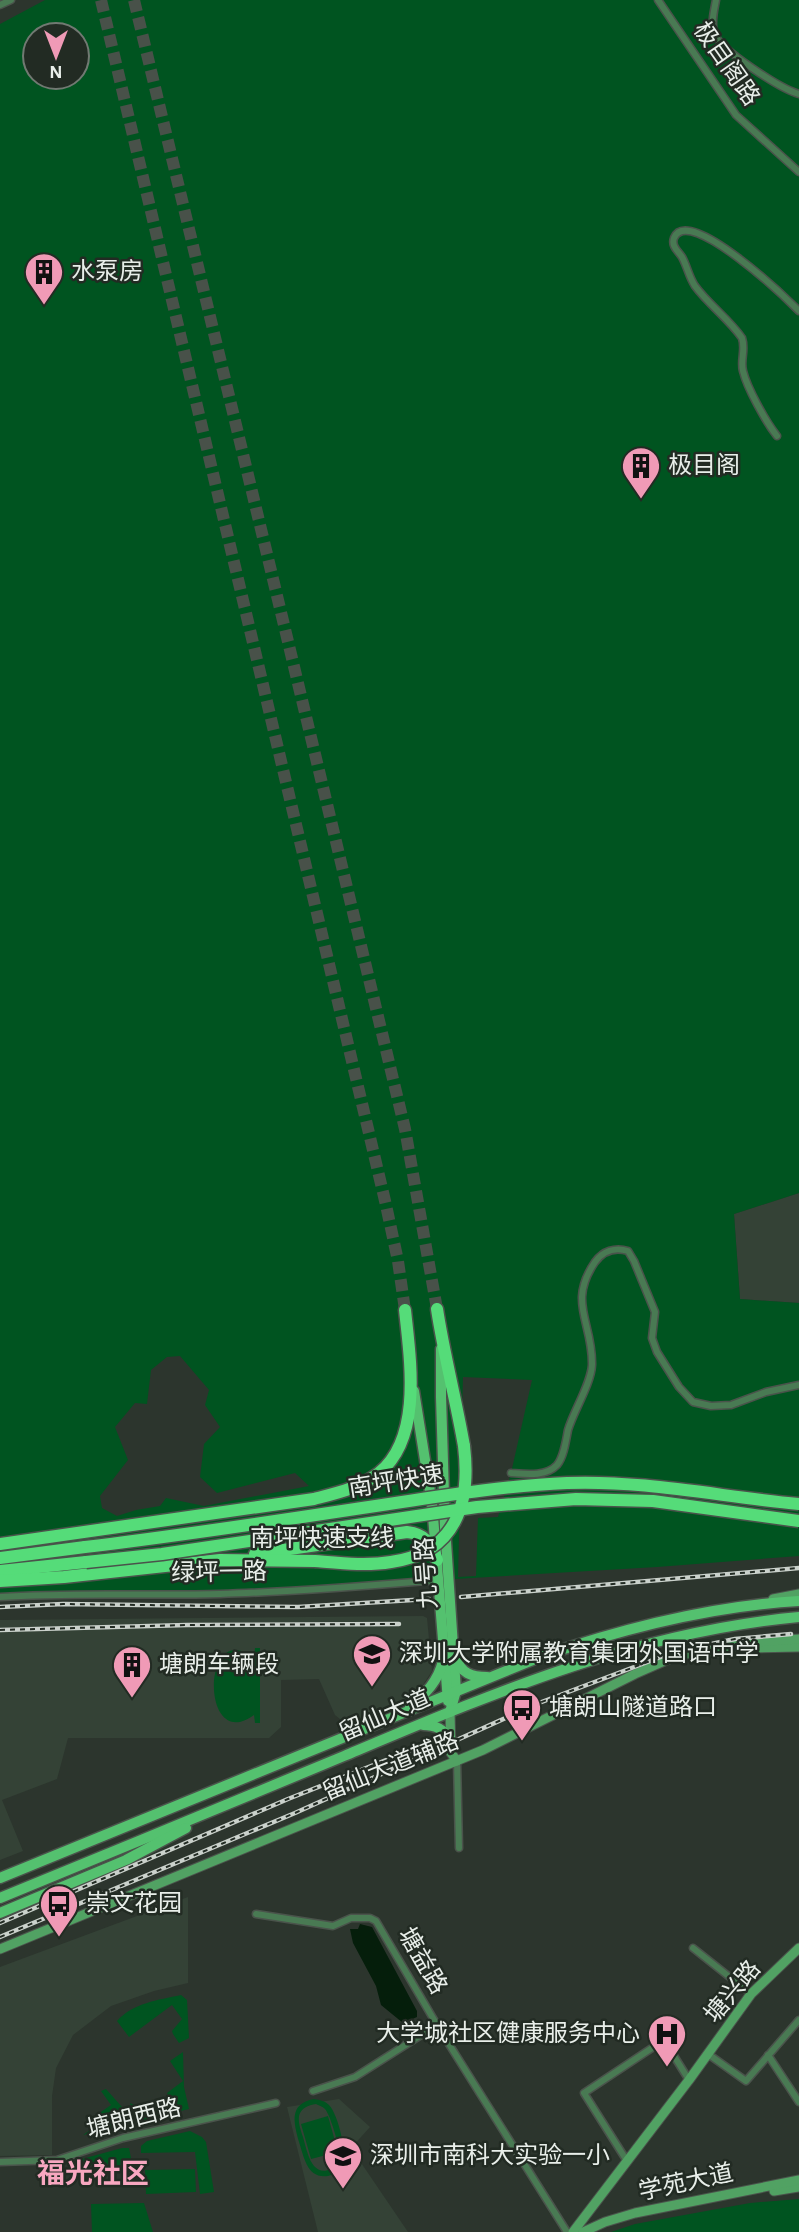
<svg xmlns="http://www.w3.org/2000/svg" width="799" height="2232" viewBox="0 0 799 2232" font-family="'Alegreya Sans','Noto Sans SC',sans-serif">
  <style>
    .built { fill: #344236 }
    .green { fill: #005420; fill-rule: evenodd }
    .water { fill: #051e0b }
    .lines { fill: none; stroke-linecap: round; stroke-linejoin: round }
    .highway-tunnel { stroke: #485149; stroke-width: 12; stroke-dasharray: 12 6; stroke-linecap: butt }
    .street-casing { stroke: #4a534b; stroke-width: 9 }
    .secondary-casing { stroke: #4a534b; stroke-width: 11 }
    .primary-casing { stroke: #4a534b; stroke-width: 13 }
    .highway-casing { stroke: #4a534b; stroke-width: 15 }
    .street { stroke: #497a53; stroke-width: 6 }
    .secondary { stroke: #51a263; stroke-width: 9 }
    .primary { stroke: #54c16f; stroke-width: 10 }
    .highway { stroke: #55dc79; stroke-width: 12 }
    .rail-casing { stroke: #cad1cb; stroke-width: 4.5 }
    .rail { stroke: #222b23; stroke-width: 2; stroke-dasharray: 5; stroke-linecap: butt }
    .highway-bridge-casing { stroke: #4a534b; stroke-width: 15; stroke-linecap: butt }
    .highway-bridge { stroke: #55dc79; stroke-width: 12 }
    .labels { text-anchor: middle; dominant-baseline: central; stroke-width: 5; stroke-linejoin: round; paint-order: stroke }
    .street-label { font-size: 24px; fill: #e8eee9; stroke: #222b23 }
    .poi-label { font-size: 24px; fill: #e8eee9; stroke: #222b23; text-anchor: start }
    .quarter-label { font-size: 28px; font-weight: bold; fill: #f8a7c0; stroke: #222b23 }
  </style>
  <rect width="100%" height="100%" fill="#2c352d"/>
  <g class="built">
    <polygon points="799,1193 799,1303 740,1299 734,1214"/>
    <polygon points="423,1616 427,1618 432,1671 415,1697 346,1724 335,1715 319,1679 281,1680 281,1727 269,1738 68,1738 57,1779 2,1800 23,1851 0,1860 0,1620"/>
    <polygon points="188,1897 188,1983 154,1991 111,2006 73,2035 56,2068 52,2096 52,2155 0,2156 0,1967"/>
    <polygon points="339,2099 370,2127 351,2148 408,2232 318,2232 287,2107"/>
  </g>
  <g class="green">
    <path d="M45 0H799V1193L734 1214 740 1299 799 1303V1556L657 1567 338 1586 218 1591 0 1596V24ZM35 35H77V77H35ZM180 1356 209 1390 205 1405 220 1427 204 1444 200 1477 217 1493 295 1473 309 1486 204 1506 166 1498 160 1506 136 1510 117 1516 102 1508 100 1496 128 1460 115 1427 135 1403 147 1404 151 1370 167 1357ZM463 1377 532 1380 511 1473 498 1517 478 1518 476 1576 458 1577Z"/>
    <path d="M255 1648H260V1723H255L254 1715C200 1755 201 1616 254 1658Z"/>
    <path d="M181 1995 187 2000 189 2038 179 2043 173 2034 172 2031 182 2019 172 2005 129 2037 117 2021C133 2003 158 2000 181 1995Z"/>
    <polygon points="183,2052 184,2087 189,2109 136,2122 130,2103 134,2105 145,2118 171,2100 167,2093 183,2081 170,2061"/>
    <polygon points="106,2089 122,2107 125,2125 83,2135 99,2124 95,2116 111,2105 101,2091"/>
    <path d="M314 2099C320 2100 325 2101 329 2105 338 2114 349 2157 341 2167 338 2172 333 2175 328 2176 307 2179 304 2157 299 2142 294 2123 288 2104 314 2099ZM316 2104C320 2106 322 2106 325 2109 330 2114 340 2148 340 2156 339 2162 336 2167 331 2169 311 2178 307 2150 303 2137 301 2131 298 2123 299 2116 301 2108 308 2105 316 2104Z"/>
    <polygon points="328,2116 338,2152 311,2159 301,2124"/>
    <polygon points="190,2131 202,2137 206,2142 214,2192 200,2194 195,2152 141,2153 141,2146 147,2141"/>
    <polygon points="122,2148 129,2148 132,2163 121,2166 112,2164 68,2166 71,2162"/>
    <polygon points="195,2169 196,2192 146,2194 145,2170"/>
    <polygon points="799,2199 799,2232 611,2232 635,2224 750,2203"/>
    <polygon points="144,2203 153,2232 92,2232 91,2204"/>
  </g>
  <polygon class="water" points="360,1924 372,1927 417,2011 417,2017 403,2023 381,2005 376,1986 353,1943 350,1929 358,1929"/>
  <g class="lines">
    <g class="highway-tunnel">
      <polyline points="101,0 386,1205 398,1261 405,1310"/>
      <polyline points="134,0 405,1129 437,1309"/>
    </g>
    <g class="street-casing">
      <g id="street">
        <polyline points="658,0 736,115 799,172"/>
        <path d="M716 0C714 11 711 22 714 33 720 50 781 89 799 94"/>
        <polyline points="0,5 11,0"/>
        <path d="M777 436C766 422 747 388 743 371 740 360 746 350 742 338 729 319 709 305 695 286 689 277 687 266 682 257 678 251 671 246 674 238 688 204 786 298 799 311"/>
        <path d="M511 1473C525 1474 546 1477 557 1465 564 1457 566 1440 568 1430 574 1410 591 1384 592 1365 593 1322 567 1303 595 1262 603 1251 615 1247 628 1251L634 1261 655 1312 652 1338 657 1352 679 1387 693 1402 711 1406 731 1405 766 1392 799 1385"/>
        <path d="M0 1597C73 1592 146 1596 220 1594 293 1592 366 1586 439 1580"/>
        <polyline points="457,1761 459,1848"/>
        <polyline points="256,1914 333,1926 351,1918 370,1918 376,1921 437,2025 567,2232"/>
        <polyline points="693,1948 751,1994"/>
        <polyline points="708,2054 746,2081 799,2020"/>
        <polyline points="768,2055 799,2102"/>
        <polyline points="313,2091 355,2077 437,2025"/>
        <polyline points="627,2161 584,2093 664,2040 689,2080"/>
        <polyline points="0,2162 57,2160 123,2138 276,2103"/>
      </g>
    </g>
    <g class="secondary-casing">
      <g id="secondary">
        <polyline points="773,1599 799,1594"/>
        <polyline points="713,1653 745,1648 799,1647"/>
        <polyline points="450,1712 451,1753 457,1761"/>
        <polyline points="0,1949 483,1750 635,1674 676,1656 740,1643 799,1639"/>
        <polyline points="774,2191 799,2187"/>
        <polyline points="573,2232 689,2080 751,1994 799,1948"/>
        <polyline points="583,2232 605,2222 635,2213 799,2180"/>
      </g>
    </g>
    <g class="primary-casing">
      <g id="primary">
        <polyline points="441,1349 441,1397 445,1527 456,1691 450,1712"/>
        <polyline points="414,1391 432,1504 448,1701"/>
        <path d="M456 1658C461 1673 471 1677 487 1677"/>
        <path d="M410 1706C426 1694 438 1681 443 1661"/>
        <path d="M423 1725C436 1725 443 1729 451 1740"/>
        <path d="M0 1878 540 1657C624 1628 710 1606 799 1601"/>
        <path d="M0 1898C115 1851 229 1804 344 1756 494 1693 635 1632 799 1617"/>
        <polyline points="0,1913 126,1860 186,1828"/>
      </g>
    </g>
    <g class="highway-casing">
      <g id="highway">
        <path d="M437 1309C444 1355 456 1400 464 1446"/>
        <path d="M0 1544 314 1499C337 1493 360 1488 379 1473 423 1437 410 1359 405 1310"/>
        <path d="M255 1554 407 1532C425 1534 431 1543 437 1560"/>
        <polyline points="0,1558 85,1547"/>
        <polyline points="0,1571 86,1562"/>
        <polyline points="0,1581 64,1577 220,1560 315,1561"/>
      </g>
    </g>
    <use href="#street" class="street"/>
    <use href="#secondary" class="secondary"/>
    <use href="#primary" class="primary"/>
    <use href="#highway" class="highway"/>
    <g class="rail-casing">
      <g id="rail">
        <polyline points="461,1597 799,1568"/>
        <polyline points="0,1607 63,1604 298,1607 429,1599"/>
        <polyline points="0,1630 187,1625 399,1624"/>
        <polyline points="0,1923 288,1799 414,1749"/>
        <polyline points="0,1937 295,1813 539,1703 658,1658 678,1651 735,1639 791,1634"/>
      </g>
    </g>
    <use href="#rail" class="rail"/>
    <g class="highway-bridge-casing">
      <g id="highway-bridge">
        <path d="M85 1547C177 1536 270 1522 362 1508 430 1498 498 1486 567 1483 645 1480 722 1497 799 1504"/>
        <path d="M315 1561C340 1563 366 1566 391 1562 456 1553 471 1503 464 1446"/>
        <polyline points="86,1562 162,1554 477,1507 576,1499 653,1501 799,1521"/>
      </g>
    </g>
    <use href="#highway-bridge" class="highway-bridge"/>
  </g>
  <defs>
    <g id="building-pin" transform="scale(2.0125)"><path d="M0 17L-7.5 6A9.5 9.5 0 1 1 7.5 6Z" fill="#f09ab6" stroke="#222b23"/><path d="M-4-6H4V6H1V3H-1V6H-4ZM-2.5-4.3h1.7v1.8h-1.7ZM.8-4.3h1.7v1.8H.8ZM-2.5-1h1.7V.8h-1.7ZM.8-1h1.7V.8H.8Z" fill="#111"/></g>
    <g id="school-pin" transform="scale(2.0125)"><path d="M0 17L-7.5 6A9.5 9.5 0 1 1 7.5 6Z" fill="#f09ab6" stroke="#222b23"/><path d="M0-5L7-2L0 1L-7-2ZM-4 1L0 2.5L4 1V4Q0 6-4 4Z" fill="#111"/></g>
    <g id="bus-pin" transform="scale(2.0125)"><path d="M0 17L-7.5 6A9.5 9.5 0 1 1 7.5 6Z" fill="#f09ab6" stroke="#222b23"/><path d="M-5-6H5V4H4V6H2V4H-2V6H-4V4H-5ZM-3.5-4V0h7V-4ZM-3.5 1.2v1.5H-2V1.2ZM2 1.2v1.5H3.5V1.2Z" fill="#111"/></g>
    <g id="hospital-pin" transform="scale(2.0125)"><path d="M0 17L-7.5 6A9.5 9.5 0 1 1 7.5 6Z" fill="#f09ab6" stroke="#222b23"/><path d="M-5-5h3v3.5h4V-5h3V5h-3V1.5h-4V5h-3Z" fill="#111"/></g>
  </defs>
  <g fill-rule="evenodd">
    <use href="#building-pin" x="44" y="272"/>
    <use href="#building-pin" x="641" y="466"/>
    <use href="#school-pin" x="372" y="1654"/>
    <use href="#building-pin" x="132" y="1665"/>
    <use href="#bus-pin" x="522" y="1708"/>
    <use href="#bus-pin" x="59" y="1904"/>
    <use href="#hospital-pin" x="667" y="2034"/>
    <use href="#school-pin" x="343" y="2156"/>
  </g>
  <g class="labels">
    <g class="street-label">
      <text transform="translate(726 64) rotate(55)">极目阁路</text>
      <text transform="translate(396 1482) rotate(-9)">南坪快速</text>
      <text x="322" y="1539">南坪快速支线</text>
      <text transform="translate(219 1573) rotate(-1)">绿坪一路</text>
      <text transform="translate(427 1573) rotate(-94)">九号路</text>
      <text transform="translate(385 1716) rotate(-23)">留仙大道</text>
      <text transform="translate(391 1767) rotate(-22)">留仙大道辅路</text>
      <text transform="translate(422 1961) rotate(60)">塘益路</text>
      <text transform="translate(733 1992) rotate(-50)">塘兴路</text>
      <text transform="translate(134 2119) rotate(-14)">塘朗西路</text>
      <text transform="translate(686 2183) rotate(-12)">学苑大道</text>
    </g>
    <g class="poi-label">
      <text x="71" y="272">水泵房</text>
      <text x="668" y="466">极目阁</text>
      <text x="399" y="1654">深圳大学附属教育集团外国语中学</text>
      <text x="159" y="1665">塘朗车辆段</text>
      <text x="549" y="1708">塘朗山隧道路口</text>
      <text x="86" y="1904">崇文花园</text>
      <text x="640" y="2034" text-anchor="end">大学城社区健康服务中心</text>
      <text x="370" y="2156">深圳市南科大实验一小</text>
    </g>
    <g class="quarter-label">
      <text x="93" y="2175">福光社区</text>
    </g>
  </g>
  <g transform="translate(56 56) rotate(180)"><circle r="33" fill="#222b23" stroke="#717972" stroke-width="2"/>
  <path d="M0-5L12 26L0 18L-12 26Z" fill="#f09ab6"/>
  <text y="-10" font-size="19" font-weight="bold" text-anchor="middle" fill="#e8eee9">N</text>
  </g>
</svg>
